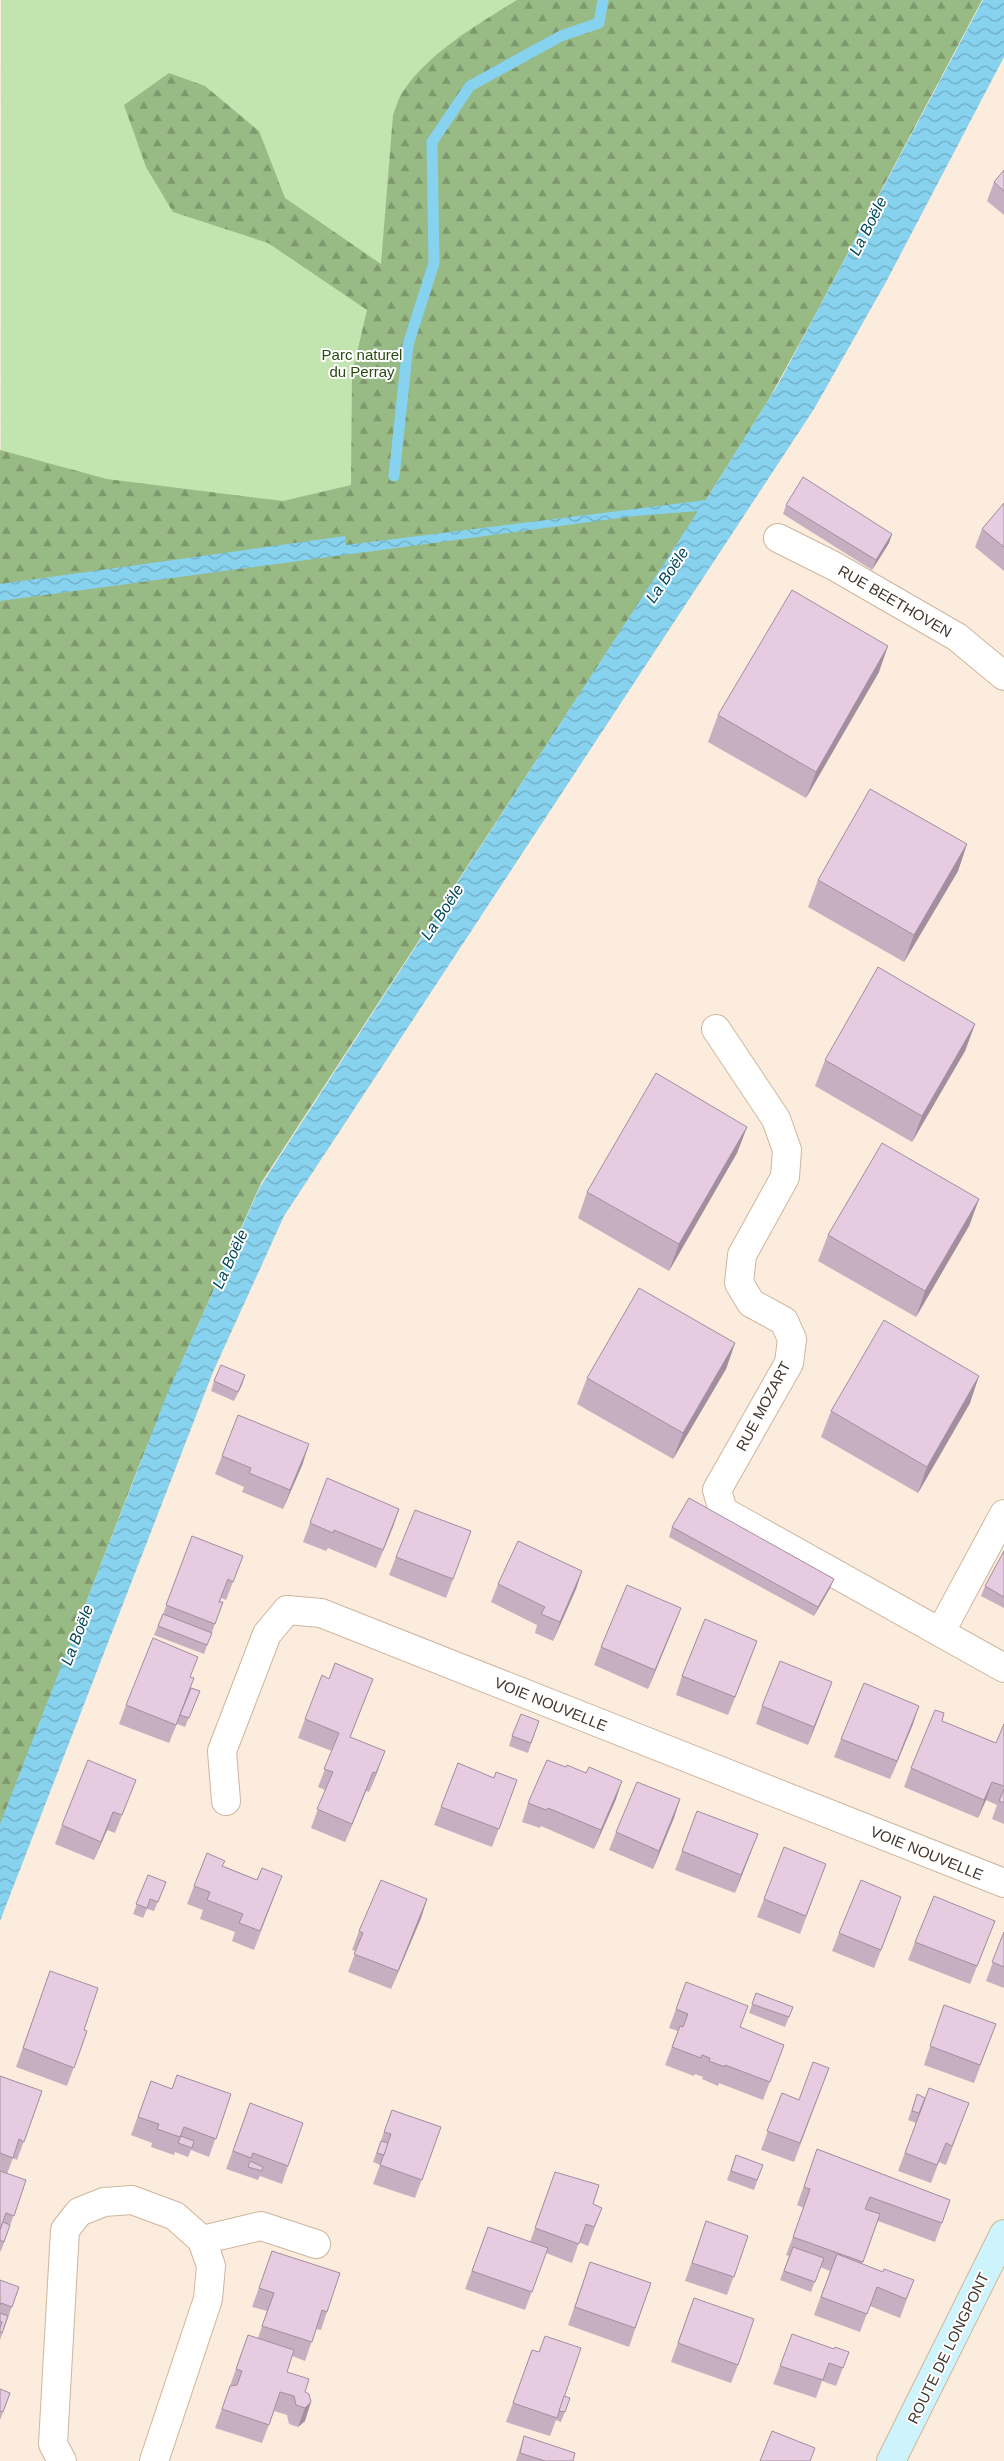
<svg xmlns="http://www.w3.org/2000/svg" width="1004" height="2461" viewBox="0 0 1004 2461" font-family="Arial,sans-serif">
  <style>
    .green { fill: #c2e4af }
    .forest { fill: url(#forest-firs) }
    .water { fill: url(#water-waves) }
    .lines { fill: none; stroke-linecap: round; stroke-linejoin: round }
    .stream { stroke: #87d2ee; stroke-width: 11 }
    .street-casing { stroke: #ceb69d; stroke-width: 30 }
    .secondary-casing { stroke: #ceb69d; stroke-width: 30 }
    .street { stroke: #fff; stroke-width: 28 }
    .secondary { stroke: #cdf4fc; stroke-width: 28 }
    .wall { fill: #c7afc2 }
    .shaded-wall { fill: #a28e9e }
    .building { fill: #e7cbe1; stroke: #a28e9e }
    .labels { text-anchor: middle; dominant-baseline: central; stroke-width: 4; stroke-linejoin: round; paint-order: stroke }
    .park-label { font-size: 15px; fill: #2a4a11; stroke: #fff }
    .street-label { font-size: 15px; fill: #40362c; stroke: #fff }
    .water-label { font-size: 16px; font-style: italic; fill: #01475a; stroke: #fff }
  </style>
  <defs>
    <pattern id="forest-firs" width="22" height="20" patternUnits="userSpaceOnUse" patternTransform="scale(1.25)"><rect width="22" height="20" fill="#98ba84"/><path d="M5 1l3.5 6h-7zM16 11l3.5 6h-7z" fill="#7d986c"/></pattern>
    <pattern id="water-waves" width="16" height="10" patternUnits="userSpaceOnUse" patternTransform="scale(1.25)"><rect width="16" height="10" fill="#87d2ee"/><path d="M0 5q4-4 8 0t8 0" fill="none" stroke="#70abc1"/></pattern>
  </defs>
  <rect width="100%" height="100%" fill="#fbecdd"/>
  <polygon class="green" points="1,0 982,0 769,399 261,1183 179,1368 136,1473 0,1826"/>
  <path class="forest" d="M517 0H982L814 317 769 399 706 500 261 1183 179 1368 136 1473 0 1826V450L107 479 283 501 351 485 352 374 367 310 268 243 173 212 146 167 124 105 169 73 205 86 259 131 285 198 381 264 393 115C396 108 398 99 402 93 428 53 477 25 517 0Z"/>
  <polygon class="water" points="983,0 1004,0 1004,57 886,282 814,409 284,1216 213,1372 0,1921 0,1824 168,1392 260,1187 698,511 635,516 0,601 0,584 345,536 346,545 706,500 779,383"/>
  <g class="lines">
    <polyline class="stream" points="394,476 408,345 434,263 432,142 470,86 561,36 599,23 603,0"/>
    <g class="street-casing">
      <g id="street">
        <polyline points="778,538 834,566 957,637 1004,676"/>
        <polyline points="716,1029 776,1119 787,1150 785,1177 742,1255 739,1283 751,1303 784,1321 792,1339 789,1363 717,1490 723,1511 1004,1668"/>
        <polyline points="941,1631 1004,1514"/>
        <polyline points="226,1801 222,1751 267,1634 287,1610 321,1613 1004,1883"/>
        <polyline points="202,2240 261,2226 316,2244"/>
        <polyline points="62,2461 53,2444 65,2230 79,2212 104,2202 132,2200 175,2216 202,2240 211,2266 208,2299 154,2461"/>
      </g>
    </g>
    <g class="secondary-casing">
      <polyline id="secondary" points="891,2461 1004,2234"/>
    </g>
    <use href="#street" class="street"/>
    <use href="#secondary" class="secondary"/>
  </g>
  <g class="wall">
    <polygon points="1004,170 1004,215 987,201 994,182"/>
    <polygon points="1004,503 1004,571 975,547 982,529"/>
    <polygon points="786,505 892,534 889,543 872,570 783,514"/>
    <polygon points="879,672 806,798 708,742 718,715"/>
    <polygon points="967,844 958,871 904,962 808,907 818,880"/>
    <polygon points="975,1024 965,1051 912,1142 815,1086 825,1060"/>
    <polygon points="747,1127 737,1153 669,1271 578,1218 587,1192"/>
    <polygon points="979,1199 969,1226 916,1317 818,1261 828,1235"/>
    <polygon points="735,1343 726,1369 673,1459 577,1404 587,1378"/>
    <polygon points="245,1375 234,1401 211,1391 214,1381"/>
    <polygon points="970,1403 918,1493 821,1437 831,1411"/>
    <polygon points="222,1456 303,1463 283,1509 242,1492 244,1487 215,1474"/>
    <polygon points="399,1509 376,1568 328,1548 326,1551 303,1542 310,1523"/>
    <polygon points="672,1527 834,1579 830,1588 814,1616 669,1537"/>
    <polygon points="471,1531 446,1598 389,1575 396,1557"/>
    <polygon points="192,1536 243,1556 226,1600 221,1598 220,1602 223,1602 204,1654 154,1635 163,1614"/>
    <polygon points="1004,1551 1004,1608 981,1596 985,1586"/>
    <polygon points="582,1571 576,1589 553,1641 535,1633 537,1625 491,1602 498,1584"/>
    <polygon points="674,1626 648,1689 594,1665 601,1647"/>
    <polygon points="750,1660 728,1715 676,1695 682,1676"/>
    <polygon points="190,1677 191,1688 200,1691 185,1727 177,1724 179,1719 169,1743 119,1724 126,1705"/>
    <polygon points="329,1679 373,1679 350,1738 378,1770 369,1792 366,1791 345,1842 311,1828 325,1790 318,1787 332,1751 298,1738 305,1719"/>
    <polygon points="825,1701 808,1745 756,1724 762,1706"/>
    <polygon points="539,1721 528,1753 509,1746 512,1736"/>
    <polygon points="942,1721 996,1743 1004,1724 1004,1824 992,1819 997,1805 986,1800 978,1818 904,1787 911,1768"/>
    <polygon points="913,1724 890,1779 834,1757 841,1739"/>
    <polygon points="458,1763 494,1778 496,1772 517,1780 492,1847 434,1825"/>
    <polygon points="566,1767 586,1773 616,1799 594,1849 541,1826 540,1828 522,1822 528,1803"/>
    <polygon points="136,1780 115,1833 107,1830 94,1860 55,1844 62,1825"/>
    <polygon points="680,1799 653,1869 609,1850 616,1832"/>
    <polygon points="697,1811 751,1852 735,1893 675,1870"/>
    <polygon points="826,1864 800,1934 757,1917 764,1899"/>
    <polygon points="223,1866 257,1880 282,1876 254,1950 232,1941 235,1932 200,1919 203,1910 187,1904 194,1886"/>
    <polygon points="148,1875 166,1882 154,1911 147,1909 143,1918 133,1914"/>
    <polygon points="427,1899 421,1918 391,1989 348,1972 356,1951 352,1950 359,1931"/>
    <polygon points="895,1915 874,1968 832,1951 839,1933"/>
    <polygon points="1004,1932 1004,1988 986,1981"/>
    <polygon points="988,1939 970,1984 908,1960 915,1942"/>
    <polygon points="50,1971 84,2030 87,2031 67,2086 16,2067"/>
    <polygon points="686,1982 740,2028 784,2045 763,2100 719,2083 718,2086 702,2079 703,2077 695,2074 694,2076 665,2065 678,2031 669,2028"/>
    <polygon points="756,1993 793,2007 785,2027 749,2013"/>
    <polygon points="944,2005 996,2024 974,2083 924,2065"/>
    <polygon points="829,2068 794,2162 761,2150 782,2093 799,2100"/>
    <polygon points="177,2075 231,2094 209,2157 191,2150 188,2157 175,2152 177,2145 174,2155 151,2147 152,2143 131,2135 151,2081 172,2089"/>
    <polygon points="0,2076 42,2091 17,2160 13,2158 7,2174 26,2180 1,2251 0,2251"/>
    <polygon points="917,2094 925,2098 969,2103 946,2165 939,2162 931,2183 898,2171 916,2123 908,2120"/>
    <polygon points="250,2103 288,2166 282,2184 260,2176 258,2180 226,2169"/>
    <polygon points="392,2110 441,2127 415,2198 373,2184 380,2165 373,2162"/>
    <polygon points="817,2149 950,2200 935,2242 878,2221 862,2264 883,2272 914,2280 900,2318 870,2306 860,2332 814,2315 830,2271 820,2267 811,2292 780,2280 789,2256 786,2255 804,2208 797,2205"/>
    <polygon points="736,2155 763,2165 754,2190 727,2180"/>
    <polygon points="555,2172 593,2204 602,2208 588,2246 579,2242 572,2263 546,2253 525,2310 465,2289 488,2227 530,2242"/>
    <polygon points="706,2221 748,2236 727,2295 685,2281"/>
    <polygon points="272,2251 327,2312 321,2330 316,2329 305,2361 292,2356 287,2372 305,2392 305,2421 298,2427 289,2424 287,2415 274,2411 262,2443 215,2428 248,2335 258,2338 267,2311 252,2307"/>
    <polygon points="590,2262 651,2283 629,2347 568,2325"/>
    <polygon points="0,2280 19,2287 0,2340"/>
    <polygon points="694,2298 738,2365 731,2383 671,2362"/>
    <polygon points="834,2349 849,2352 836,2386 822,2381 816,2398 773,2384 780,2366"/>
    <polygon points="532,2350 564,2396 570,2398 561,2422 556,2420 550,2436 506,2422"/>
    <polygon points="0,2389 10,2393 0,2420"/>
    <polygon points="524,2436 573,2461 516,2461"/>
  </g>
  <g class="shaded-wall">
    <polygon points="892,534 889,543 872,570 876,560"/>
    <polygon points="888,646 879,672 806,798 816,772"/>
    <polygon points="967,844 958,871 904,962 914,935"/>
    <polygon points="975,1024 965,1051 912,1142 922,1116"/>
    <polygon points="747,1127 737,1153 669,1271 679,1244"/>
    <polygon points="979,1199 969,1226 916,1317 925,1291"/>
    <polygon points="735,1343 726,1369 673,1459 683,1433"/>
    <polygon points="245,1375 242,1385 234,1401 238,1392"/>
    <polygon points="979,1376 970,1403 918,1493 927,1467"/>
    <polygon points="309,1444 303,1463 283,1509 290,1490"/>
    <polygon points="399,1509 393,1527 376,1568 383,1550"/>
    <polygon points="582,1571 576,1589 553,1641 560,1622"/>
    <polygon points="834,1579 830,1588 814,1616 818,1607"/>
    <polygon points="681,1608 674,1626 648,1689 655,1670"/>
    <polygon points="757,1641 750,1660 728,1715 735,1697"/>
    <polygon points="832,1682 825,1701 808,1745 814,1727"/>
    <polygon points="919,1706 913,1724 890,1779 897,1761"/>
    <polygon points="385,1751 378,1770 369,1792 376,1773"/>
    <polygon points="373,1772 366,1791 345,1842 352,1824"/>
    <polygon points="622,1781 616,1799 594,1849 601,1830"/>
    <polygon points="992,1782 986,1800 978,1818 984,1800"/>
    <polygon points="680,1799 674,1818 653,1869 659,1851"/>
    <polygon points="113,1812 107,1830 94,1860 101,1842"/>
    <polygon points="758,1834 751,1852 735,1893 741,1875"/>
    <polygon points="427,1899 421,1918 391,1989 398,1971"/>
    <polygon points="311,2402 305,2421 298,2427 305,2408"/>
  </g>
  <g class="building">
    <polygon points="1004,170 1004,191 994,182"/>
    <polygon points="803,477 892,534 876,560 786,505"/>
    <polygon points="1004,503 1004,547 982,529"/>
    <polygon points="792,590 888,646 816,772 718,715"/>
    <polygon points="870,789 967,844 914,935 818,880"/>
    <polygon points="878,967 975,1024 922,1116 825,1060"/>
    <polygon points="656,1073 747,1127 679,1244 587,1192"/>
    <polygon points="882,1143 979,1199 925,1291 828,1235"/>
    <polygon points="639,1288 735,1343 683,1433 587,1378"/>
    <polygon points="884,1320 979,1376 927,1467 831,1411"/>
    <polygon points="221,1365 245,1375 238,1392 214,1381"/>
    <polygon points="238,1415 309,1444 290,1490 249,1473 251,1468 222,1456"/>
    <polygon points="327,1478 399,1509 383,1550 334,1530 333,1533 310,1523"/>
    <polygon points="689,1498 834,1579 818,1607 672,1527"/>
    <polygon points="415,1510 471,1531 453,1579 396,1557"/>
    <polygon points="192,1536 243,1556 233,1582 228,1579 219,1602 223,1602 215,1624 166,1605"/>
    <polygon points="518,1541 582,1571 560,1622 541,1614 545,1607 498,1584"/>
    <polygon points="1004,1551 1004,1597 985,1586"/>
    <polygon points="627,1585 681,1608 655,1670 601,1647"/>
    <polygon points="163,1614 212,1633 207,1645 158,1626"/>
    <polygon points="705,1619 757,1641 735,1697 682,1676"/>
    <polygon points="153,1638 198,1657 190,1677 194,1678 176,1725 126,1705"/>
    <polygon points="780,1661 832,1682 814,1727 762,1706"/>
    <polygon points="335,1663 373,1679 350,1737 385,1751 376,1773 373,1772 352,1824 317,1809 333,1772 324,1769 339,1733 305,1719 322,1675 329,1679"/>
    <polygon points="864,1683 919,1706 897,1761 841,1739"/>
    <polygon points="191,1688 200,1691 189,1718 180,1715"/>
    <polygon points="935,1710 944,1713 942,1721 996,1743 1004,1724 1004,1786 992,1782 984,1800 911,1768"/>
    <polygon points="521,1714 539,1721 531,1743 512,1736"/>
    <polygon points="88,1760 136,1780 122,1815 113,1812 101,1842 62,1825"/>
    <polygon points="547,1760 566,1767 567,1765 586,1773 589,1767 622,1781 601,1830 548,1808 546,1810 528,1803"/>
    <polygon points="458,1763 494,1778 496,1772 517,1780 499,1829 441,1807"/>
    <polygon points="637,1782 680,1799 659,1851 616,1832"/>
    <polygon points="1004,1789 1004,1803 999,1801"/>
    <polygon points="697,1811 758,1834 741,1875 682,1851"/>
    <polygon points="784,1847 826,1864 806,1916 764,1899"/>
    <polygon points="207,1853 225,1861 222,1866 257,1880 262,1868 282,1876 260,1931 239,1923 243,1914 207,1900 210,1892 194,1886"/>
    <polygon points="148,1875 166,1882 158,1902 150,1899 147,1908 136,1904"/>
    <polygon points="381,1880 427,1899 398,1971 354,1954 363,1933 359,1931"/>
    <polygon points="861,1880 901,1897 881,1950 839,1933"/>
    <polygon points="934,1896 995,1921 977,1966 915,1942"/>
    <polygon points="1004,1932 1004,1967 992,1962"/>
    <polygon points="50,1971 98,1988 84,2030 87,2031 74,2068 23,2048"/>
    <polygon points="686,1982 748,2006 740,2027 784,2045 770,2082 725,2065 725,2067 709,2061 710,2058 702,2055 701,2058 672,2047 680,2026 683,2027 688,2014 676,2009"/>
    <polygon points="756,1993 793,2007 789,2017 752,2004"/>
    <polygon points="944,2005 996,2024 980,2065 930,2046"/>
    <polygon points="813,2062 829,2068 800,2143 767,2131 782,2093 799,2100"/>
    <polygon points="177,2075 231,2094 216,2139 184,2127 180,2137 157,2129 159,2124 138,2117 151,2081 172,2089"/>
    <polygon points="0,2076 42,2091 24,2142 19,2139 13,2158 0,2153"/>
    <polygon points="929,2088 969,2103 952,2146 946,2143 937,2165 905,2153"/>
    <polygon points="917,2094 925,2098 919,2113 912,2111"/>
    <polygon points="250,2103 303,2123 288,2166 253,2153 251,2158 233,2151"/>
    <polygon points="392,2110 441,2127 422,2180 380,2165 391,2134 384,2132"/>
    <polygon points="181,2136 194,2141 192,2148 178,2143"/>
    <polygon points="381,2141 388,2143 384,2155 377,2153"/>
    <polygon points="817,2149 950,2200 942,2223 870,2197 865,2209 880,2214 863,2262 793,2237 810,2189 804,2187"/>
    <polygon points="736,2155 763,2165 757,2180 731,2171"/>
    <polygon points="250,2161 263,2167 262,2171 248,2167"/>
    <polygon points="0,2171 26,2180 14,2216 6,2213 0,2230"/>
    <polygon points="555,2172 599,2185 593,2204 602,2208 594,2227 586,2224 579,2244 535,2228"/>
    <polygon points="706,2221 748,2236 734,2277 692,2263"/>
    <polygon points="3,2222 10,2225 4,2242 0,2240 0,2230"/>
    <polygon points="488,2227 548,2248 532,2292 472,2271"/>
    <polygon points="793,2247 824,2258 815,2282 784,2271"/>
    <polygon points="272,2251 340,2273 327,2312 322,2310 312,2342 262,2326 274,2293 259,2288"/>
    <polygon points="837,2254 883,2272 884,2269 914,2280 906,2299 877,2287 867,2314 821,2297"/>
    <polygon points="590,2262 651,2283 635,2328 575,2307"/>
    <polygon points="0,2280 19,2287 12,2307 1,2303 0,2305"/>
    <polygon points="694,2298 754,2319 738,2365 678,2343"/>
    <polygon points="0,2313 8,2316 2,2333 0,2332 0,2328 2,2322 0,2321"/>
    <polygon points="792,2334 834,2349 835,2347 849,2352 843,2368 829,2363 823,2380 780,2366"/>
    <polygon points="248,2335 294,2350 287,2372 309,2379 305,2392 309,2394 311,2402 305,2408 296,2405 294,2396 280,2392 269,2425 222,2409 230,2386 237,2385 242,2371 236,2369"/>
    <polygon points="545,2336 581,2348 557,2418 513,2403 532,2350 539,2352"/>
    <polygon points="0,2389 10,2393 3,2412 0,2411"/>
    <polygon points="564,2396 570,2398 565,2412 559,2411"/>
    <polygon points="772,2431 815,2448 810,2461 760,2461"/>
    <polygon points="524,2436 575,2453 573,2461 545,2461 520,2453"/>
  </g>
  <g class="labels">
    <g class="park-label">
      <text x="362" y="354">Parc naturel<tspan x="362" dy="17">du Perray</tspan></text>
    </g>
    <g class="street-label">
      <text transform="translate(895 601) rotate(30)">RUE BEETHOVEN</text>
      <text transform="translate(763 1406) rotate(-62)">RUE MOZART</text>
      <text transform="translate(551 1704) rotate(22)">VOIE NOUVELLE</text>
      <text transform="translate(927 1853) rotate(22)">VOIE NOUVELLE</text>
      <text transform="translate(948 2348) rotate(-64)">ROUTE DE LONGPONT</text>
    </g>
    <g class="water-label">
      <text transform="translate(868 226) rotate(-63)">La Boële</text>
      <text transform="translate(667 575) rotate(-56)">La Boële</text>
      <text transform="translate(442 912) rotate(-56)">La Boële</text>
      <text transform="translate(230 1259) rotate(-65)">La Boële</text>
      <text transform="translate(77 1635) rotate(-69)">La Boële</text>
    </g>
  </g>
</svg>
